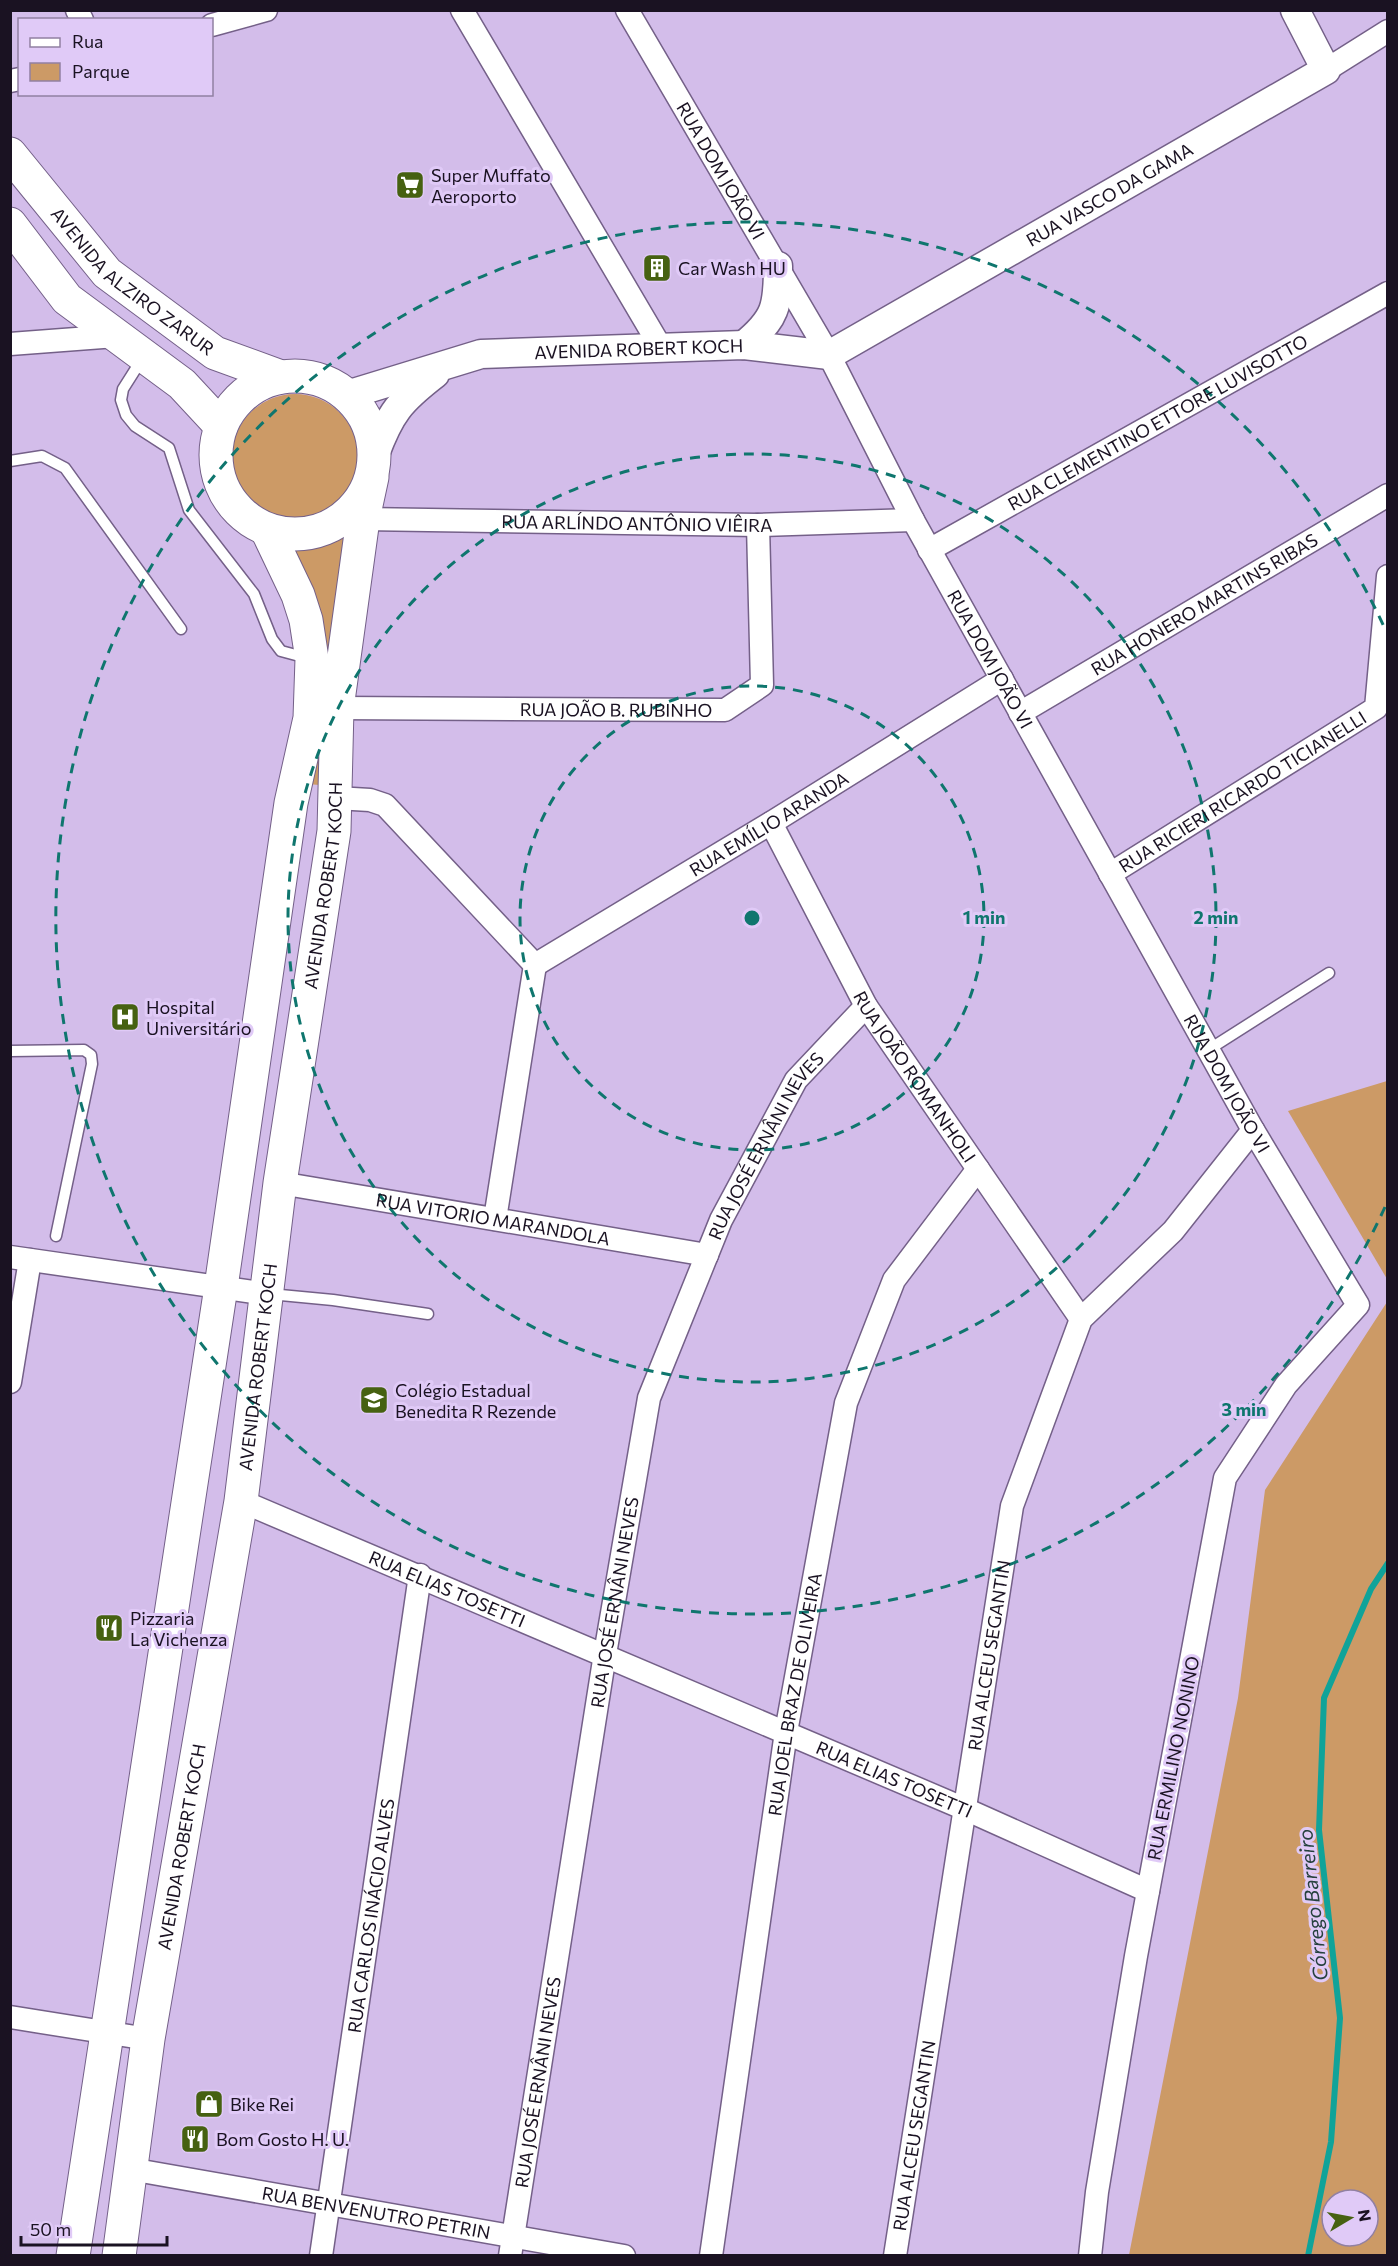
<svg xmlns="http://www.w3.org/2000/svg" width="1398" height="2266" viewBox="0 0 1398 2266" font-family="Commissioner,sans-serif">
  <style>
    .green { fill: #cc9a66; fill-rule: evenodd }
    .lines { fill: none; stroke-linecap: round; stroke-linejoin: round }
    .stream { stroke: #10a399; stroke-width: 6 }
    .service-casing { stroke: #746088; stroke-width: 13 }
    .minor-casing { stroke: #746088; stroke-width: 25 }
    .tertiary-casing { stroke: #746088; stroke-width: 31 }
    .primary-casing { stroke: #746088; stroke-width: 35 }
    .service { stroke: #fff; stroke-width: 10 }
    .minor { stroke: #fff; stroke-width: 22 }
    .tertiary { stroke: #fff; stroke-width: 28 }
    .primary { stroke: #fff; stroke-width: 33 }
    .ring { fill: none; stroke: #0f766e; stroke-width: 3; stroke-dasharray: 10 8 }
    .labels { text-anchor: middle; dominant-baseline: central; stroke-width: 6; stroke-linejoin: round; paint-order: stroke }
    .street-label { font-size: 18px; fill: #1a1222; stroke: #e0caf7 }
    .poi-label { font-size: 18px; fill: #1a1222; stroke: #e0caf7; text-anchor: start }
    .water-label { font-size: 20px; font-style: italic; fill: #26413e; stroke: #e0caf7 }
    .centre { fill: #0f766e; stroke: #e0caf7; stroke-width: 3 }
    .ring-label { font-size: 18px; text-anchor: middle; font-weight: bold; fill: #0f766e; stroke: #e0caf7; stroke-width: 6; stroke-linejoin: round; paint-order: stroke }
  </style>
  <rect width="100%" height="100%" fill="#d3bdea"/>
  <g class="green">
    <circle cx="295" cy="457" r="63"/>
    <polygon points="350,528 320,785 306,784 287,551 331,542"/>
    <polygon points="1387,1081 1388,1081 1387,1279 1288,1111"/>
    <path d="M1387 1302V2255H1129L1238 1698 1265 1490ZM1332 2200H1368V2236H1332Z"/>
  </g>
  <g class="lines">
    <polyline class="stream" points="1308,2256 1331,2142 1340,2018 1319,1830 1324,1698 1371,1589 1388,1563"/>
    <g class="service-casing">
      <g id="service">
        <polyline points="142,359 123,389 121,400 126,415 135,426 169,448 189,510 254,594 272,639 281,651 307,658"/>
        <polyline points="10,461 42,456 65,468 181,629"/>
        <polyline points="1208,1050 1329,973"/>
        <polyline points="10,1051 84,1050 91,1055 92,1064 56,1236"/>
        <polyline points="270,1294 333,1300 428,1314"/>
      </g>
    </g>
    <g class="minor-casing">
      <g id="minor">
        <polyline points="77,10 82,20"/>
        <polyline points="462,10 660,346"/>
        <path id="s1" d="M627 10 829 355 913 520 1253 1130 1358 1305 1286 1385 1225 1478 1136 1956 1097 2192 1090 2256"/>
        <polyline points="212,25 266,10"/>
        <polyline points="1326,70 1388,31"/>
        <polyline points="10,81 20,79"/>
        <polyline points="10,344 116,336"/>
        <path id="s2" d="M363 519 758 525 913 520"/>
        <path id="s3" d="M929 550 1388 293"/>
        <path id="s4" d="M337 708 725 710 762 685 758 525"/>
        <path id="s5" d="M1020 713 1388 495"/>
        <polyline points="336,798 370,800 385,805 535,965"/>
        <path id="s6" d="M771 823 866 1006 1081 1319"/>
        <path id="s7" d="M1110 874 1376 708 1388 576"/>
        <path id="s8" d="M535 965 771 823 1002 679"/>
        <path id="s9" d="M280 1183 707 1255"/>
        <polyline points="495,1219 535,965"/>
        <polyline points="10,1257 267,1294"/>
        <polyline points="10,1382 30,1260"/>
        <path id="s10" d="M241 1501 965 1809 1148 1891"/>
        <polyline points="10,2017 148,2039"/>
        <path id="s11" d="M130 2169 624 2256"/>
        <path id="s12" d="M321 2256 420 1575"/>
        <path id="s13" d="M510 2256 605 1654 649 1398 721 1220 796 1080 866 1006"/>
        <path id="s14" d="M711 2256 786 1732 846 1403 894 1280 978 1169"/>
        <path id="s15" d="M895 2256 1012 1506 1081 1319 1173 1231 1253 1130"/>
      </g>
    </g>
    <g class="tertiary-casing">
      <g id="tertiary">
        <path d="M744 345C776 319 778 306 778 266"/>
        <path id="s16" d="M347 395 481 354 744 345 829 355 1326 70 1295 10"/>
        <path d="M375 454C390 413 400 401 435 374"/>
      </g>
    </g>
    <g class="primary-casing">
      <g id="primary">
        <path id="s17" d="M10 154 107 273 215 353 281 377"/>
        <polyline points="10,224 67,299 182,384 221,426"/>
        <circle cx="295" cy="455" r="79"/>
        <polyline points="73,2256 221,1287 291,803 310,718 312,659 306,620 298,595 267,530"/>
        <path id="s18" d="M119 2256 148 2039 241 1501 280 1183 334 831 337 708 363 519 372 477"/>
      </g>
    </g>
    <use href="#service" class="service"/>
    <use href="#minor" class="minor"/>
    <use href="#tertiary" class="tertiary"/>
    <use href="#primary" class="primary"/>
  </g>
  <g class="ring">
    <circle cx="752" cy="918" r="232"/>
    <circle cx="752" cy="918" r="464"/>
    <path d="M1385 1207A696 696 0 1 1 1385 629"/>
  </g>
  <defs>
    <g id="supermarket-square" transform="scale(1.5)"><rect x="-9" y="-9" width="18" height="18" rx="4" fill="#466111" stroke="#e0caf7"/><path d="M-6-5.5h2.5l.6 2H6L4.5 2H-2.5L-4.4-4H-6ZM-1.5 3.2a1.3 1.3 0 1 0 .1 0ZM3 3.2a1.3 1.3 0 1 0 .1 0Z" fill="#fff"/></g>
    <g id="building-square" transform="scale(1.5)"><rect x="-9" y="-9" width="18" height="18" rx="4" fill="#466111" stroke="#e0caf7"/><path d="M-4-6H4V6H1V3H-1V6H-4ZM-2.5-4.3h1.7v1.8h-1.7ZM.8-4.3h1.7v1.8H.8ZM-2.5-1h1.7V.8h-1.7ZM.8-1h1.7V.8H.8Z" fill="#fff"/></g>
    <g id="hospital-square" transform="scale(1.5)"><rect x="-9" y="-9" width="18" height="18" rx="4" fill="#466111" stroke="#e0caf7"/><path d="M-5-5h3v3.5h4V-5h3V5h-3V1.5h-4V5h-3Z" fill="#fff"/></g>
    <g id="school-square" transform="scale(1.5)"><rect x="-9" y="-9" width="18" height="18" rx="4" fill="#466111" stroke="#e0caf7"/><path d="M0-5L7-2L0 1L-7-2ZM-4 1L0 2.5L4 1V4Q0 6-4 4Z" fill="#fff"/></g>
    <g id="restaurant-square" transform="scale(1.5)"><rect x="-9" y="-9" width="18" height="18" rx="4" fill="#466111" stroke="#e0caf7"/><path d="M-5-6h1v4h1v-4h1v4h1v-4h1v5L-1.5 .5V6h-2V.5L-5-1ZM5-6V6H3V1.5H1.5Q1.5-4 5-6Z" fill="#fff"/></g>
    <g id="shop-square" transform="scale(1.5)"><rect x="-9" y="-9" width="18" height="18" rx="4" fill="#466111" stroke="#e0caf7"/><path d="M-5-2.5h2.3a2.7 3.5 0 0 1 5.4 0H5L5.5 6h-11ZM-1.5-2.5h3a1.5 2.3 0 0 0-3 0Z" fill="#fff"/></g>
  </defs>
  <g fill-rule="evenodd">
    <use href="#supermarket-square" x="410" y="185"/>
    <use href="#building-square" x="657" y="268"/>
    <use href="#hospital-square" x="125" y="1017"/>
    <use href="#school-square" x="374" y="1400"/>
    <use href="#restaurant-square" x="109" y="1628"/>
    <use href="#shop-square" x="209" y="2104"/>
    <use href="#restaurant-square" x="195" y="2139"/>
  </g>
  <g class="labels">
    <g class="street-label">
      <text stroke="none"><textPath href="#s1" startOffset="186">RUA DOM JOÃO VI</textPath></text>
      <text stroke="none"><textPath href="#s16" startOffset="812">RUA VASCO DA GAMA</textPath></text>
      <text stroke="none"><textPath href="#s17" startOffset="178">AVENIDA ALZIRO ZARUR</textPath></text>
      <text stroke="none"><textPath href="#s16" startOffset="298">AVENIDA ROBERT KOCH</textPath></text>
      <text stroke="none"><textPath href="#s3" startOffset="262">RUA CLEMENTINO ETTORE LUVISOTTO</textPath></text>
      <text stroke="none"><textPath href="#s2" startOffset="274">RUA ARLÍNDO ANTÔNIO VIÊIRA</textPath></text>
      <text stroke="none"><textPath href="#s5" startOffset="214">RUA HONERO MARTINS RIBAS</textPath></text>
      <text stroke="none"><textPath href="#s1" startOffset="744">RUA DOM JOÃO VI</textPath></text>
      <text stroke="none"><textPath href="#s4" startOffset="279">RUA JOÃO B. RUBINHO</textPath></text>
      <text stroke="none"><textPath href="#s7" startOffset="156">RUA RICIERI RICARDO TICIANELLI</textPath></text>
      <text stroke="none"><textPath href="#s8" startOffset="273">RUA EMÍLIO ARANDA</textPath></text>
      <text stroke="none"><textPath href="#s18" startOffset="1386">AVENIDA ROBERT KOCH</textPath></text>
      <text stroke="none"><textPath href="#s6" startOffset="292">RUA JOÃO ROMANHOLI</textPath></text>
      <text stroke="none"><textPath href="#s1" startOffset="1230">RUA DOM JOÃO VI</textPath></text>
      <text stroke="none"><textPath href="#s13" startOffset="1148">RUA JOSÉ ERNÂNI NEVES</textPath></text>
      <text stroke="none"><textPath href="#s9" startOffset="216">RUA VITORIO MARANDOLA</textPath></text>
      <text stroke="none"><textPath href="#s18" startOffset="900">AVENIDA ROBERT KOCH</textPath></text>
      <text stroke="none"><textPath href="#s10" startOffset="224">RUA ELIAS TOSETTI</textPath></text>
      <text stroke="none"><textPath href="#s13" startOffset="662">RUA JOSÉ ERNÂNI NEVES</textPath></text>
      <text stroke="none"><textPath href="#s15" startOffset="608">RUA ALCEU SEGANTIN</textPath></text>
      <text stroke="none"><textPath href="#s14" startOffset="568">RUA JOEL BRAZ DE OLIVEIRA</textPath></text>
      <text transform="translate(1173 1758) rotate(-79)">RUA ERMILINO NONINO</text>
      <text stroke="none"><textPath href="#s10" startOffset="710">RUA ELIAS TOSETTI</textPath></text>
      <text stroke="none"><textPath href="#s18" startOffset="414">AVENIDA ROBERT KOCH</textPath></text>
      <text stroke="none"><textPath href="#s12" startOffset="344">RUA CARLOS INÁCIO ALVES</textPath></text>
      <text stroke="none"><textPath href="#s13" startOffset="176">RUA JOSÉ ERNÂNI NEVES</textPath></text>
      <text stroke="none"><textPath href="#s15" startOffset="122">RUA ALCEU SEGANTIN</textPath></text>
      <text stroke="none"><textPath href="#s11" startOffset="250">RUA BENVENUTRO PETRIN</textPath></text>
    </g>
    <g class="poi-label">
      <text x="431" y="175">Super Muffato<tspan x="431" dy="21">Aeroporto</tspan></text>
      <text x="678" y="268">Car Wash HU</text>
      <text x="146" y="1007">Hospital<tspan x="146" dy="21">Universitário</tspan></text>
      <text x="395" y="1390">Colégio Estadual<tspan x="395" dy="21">Benedita R Rezende</tspan></text>
      <text x="130" y="1618">Pizzaria<tspan x="130" dy="21">La Vichenza</tspan></text>
      <text x="230" y="2104">Bike Rei</text>
      <text x="216" y="2139">Bom Gosto H. U.</text>
    </g>
    <g class="water-label">
      <text transform="translate(1312 1905) rotate(-96)">Córrego Barreiro</text>
    </g>
  </g>
  <circle cx="752" cy="918" r="9" class="centre"/>
  <g class="ring-label">
    <text x="984" y="924">1 min</text>
    <text x="1216" y="924">2 min</text>
    <text x="1244" y="1416">3 min</text>
  </g>
  <rect width="1398" height="2266" fill="none" stroke="#1a1222" stroke-width="24"/>
  <rect x="18" y="18" width="195" height="78" fill="#e0caf7" stroke="#9180a2" stroke-width="1.5"/>
  <rect x="30" y="38" width="30" height="9" fill="#ffffff" stroke="#9180a2" stroke-width="1.5"/>
  <text x="72" y="48" font-size="18" fill="#1a1222">Rua</text>
  <rect x="30" y="63" width="30" height="18" fill="#cc9a66" stroke="#9180a2" stroke-width="1.5"/>
  <text x="72" y="78" font-size="18" fill="#1a1222">Parque</text>
  <g transform="translate(1350 2218) rotate(80)"><circle r="28" fill="#e0caf7" stroke="#9180a2" stroke-width="1.5"/>
  <path d="M0-4.5L10 22L0 15L-10 22Z" fill="#466111"/>
  <text y="-9" font-size="16" font-weight="bold" text-anchor="middle" fill="#1a1222">N</text>
  </g>
  <path d="M21 2236v9h146v-9" fill="none" stroke="#1a1222" stroke-width="3"/>
  <text x="30" y="2236" font-size="18" fill="#1a1222" stroke="#e0caf7" stroke-width="4.5" paint-order="stroke">50 m</text>
</svg>
